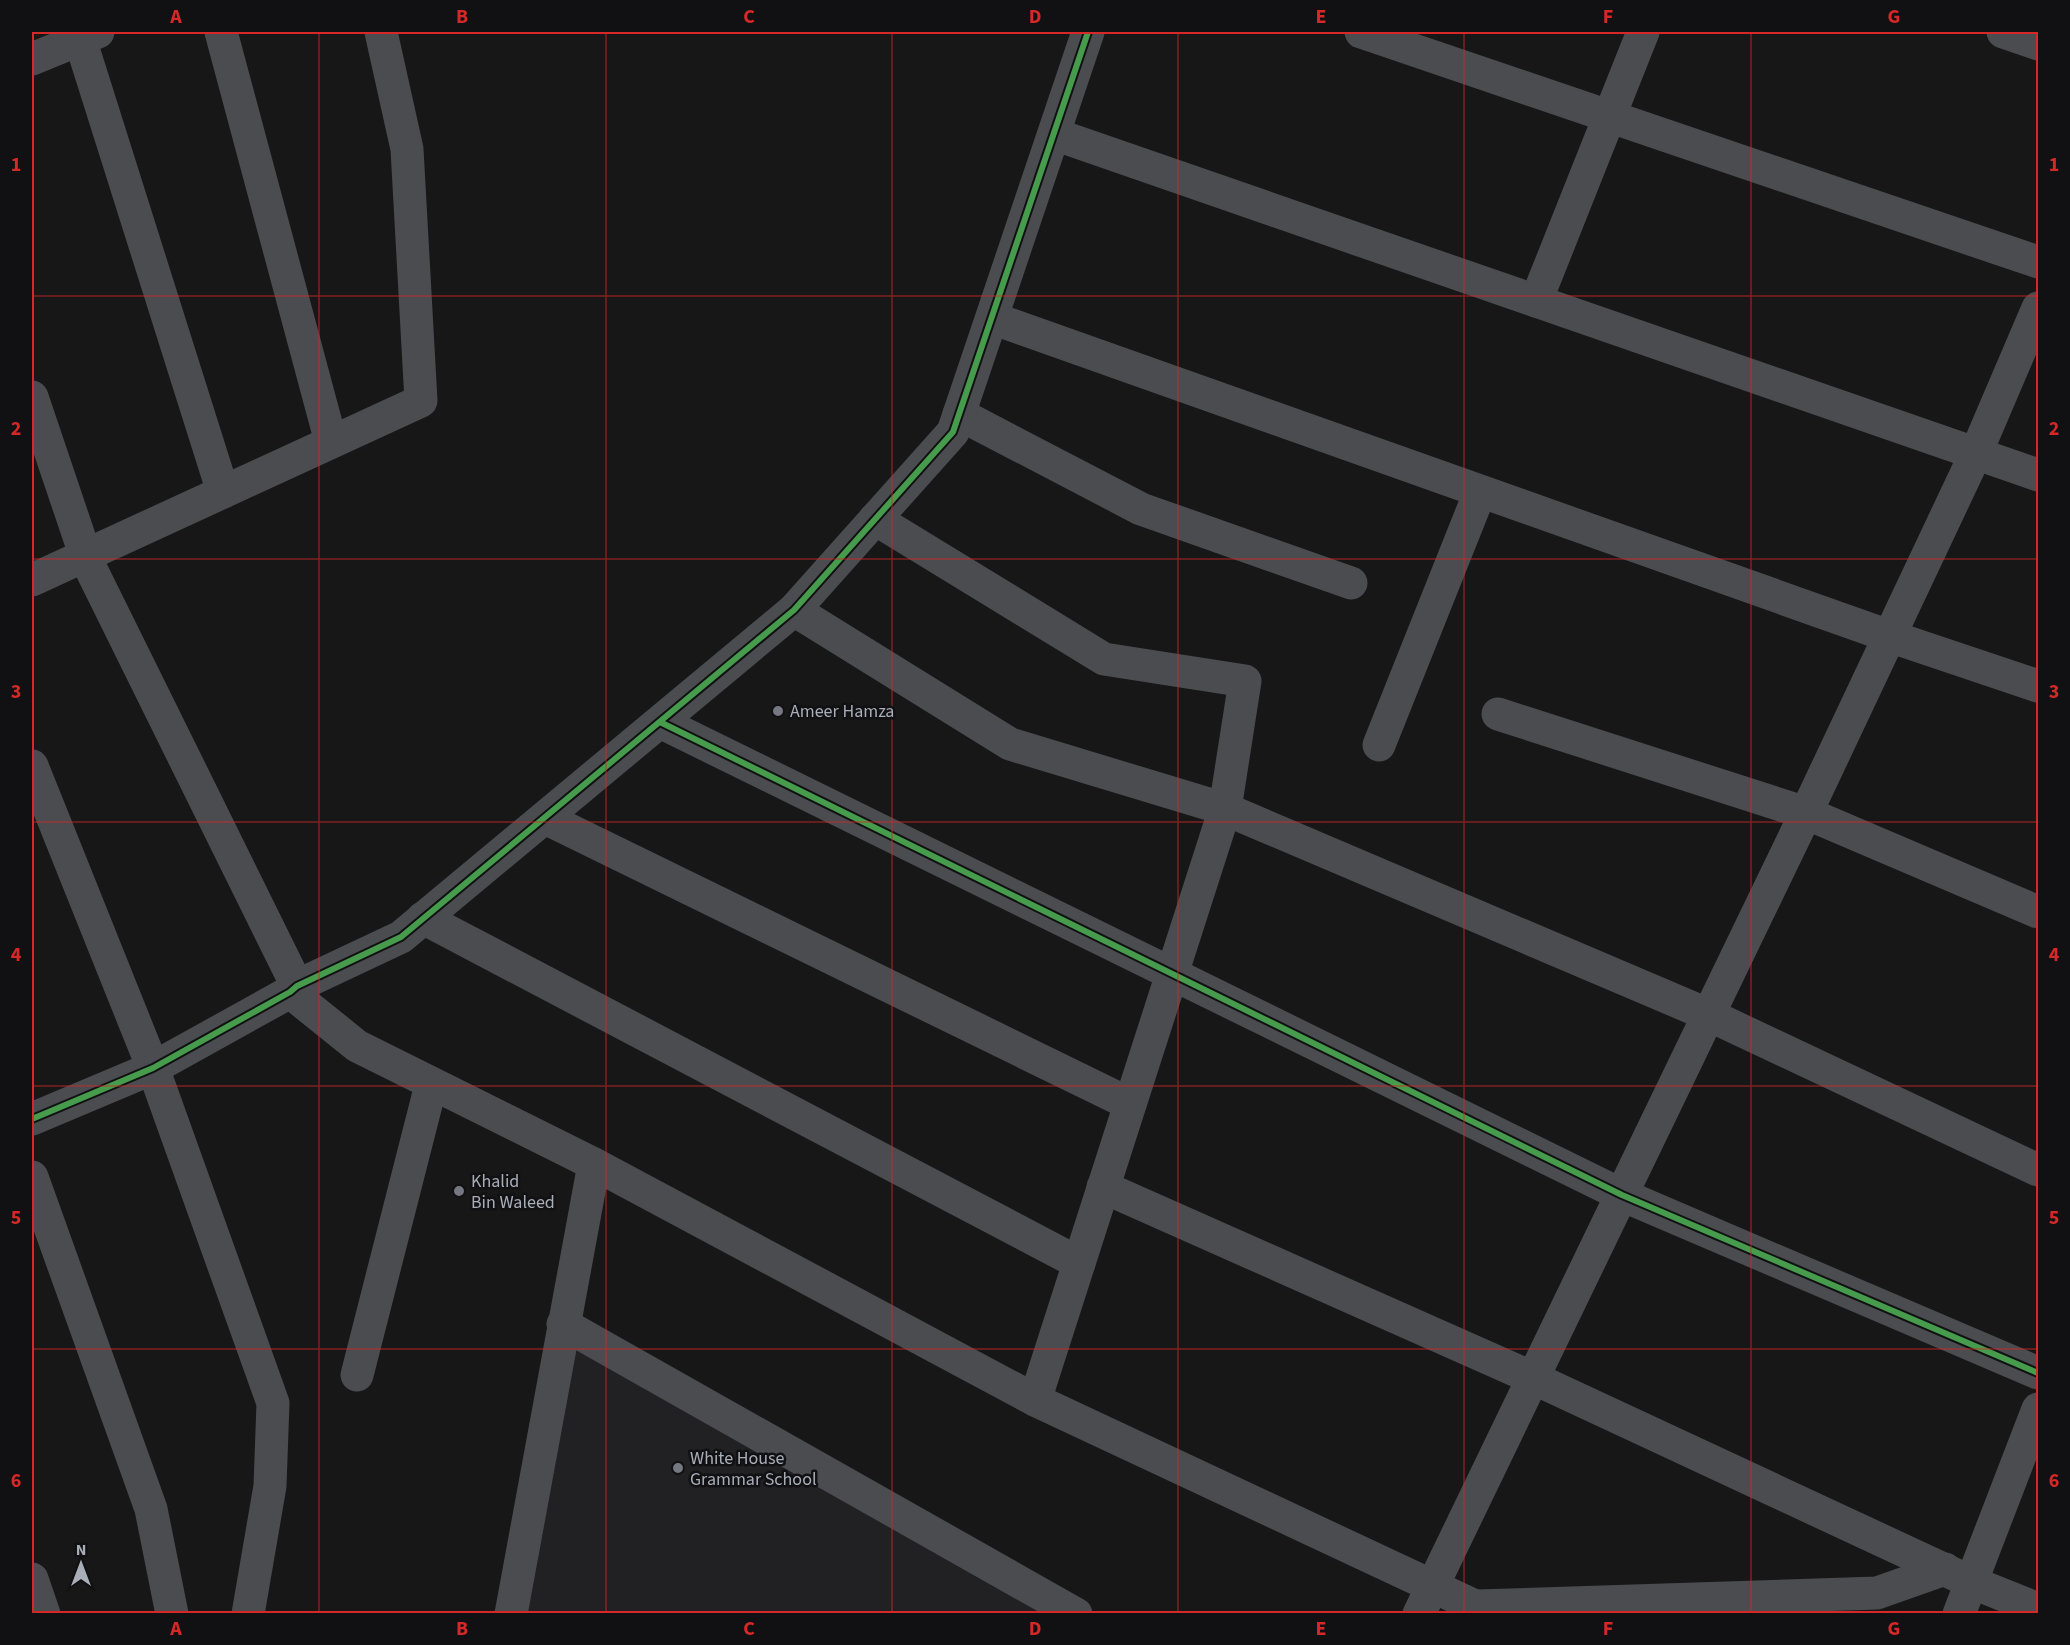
<svg xmlns="http://www.w3.org/2000/svg" width="2070" height="1645" viewBox="0 0 2070 1645" font-family="'Source Sans 3',sans-serif">
  <style>
    .built { fill: #212123 }
    .lines { fill: none; stroke-linecap: round; stroke-linejoin: round }
    .minor { stroke: #4b4c50; stroke-width: 33 }
    .tertiary { stroke: #4b4c50; stroke-width: 33 }
    .cycleway-casing { stroke: #111113; stroke-width: 10 }
    .cycleway { stroke: #469c4c; stroke-width: 6 }
    .grid { fill: none; stroke: #d62828; stroke-width: 1.5; stroke-opacity: 0.55 }
    .poi-dot { fill: #757880; stroke: #111113; stroke-width: 2 }
    .labels { text-anchor: middle; dominant-baseline: central; stroke-width: 5; stroke-linejoin: round; paint-order: stroke }
    .poi-label { font-size: 18px; fill: #a8adb8; stroke: #111113; text-anchor: start }
    .neatline { fill: none; stroke: #d62828; stroke-width: 2 }
    .grid-label { font-size: 20px; text-anchor: middle; font-weight: bold; fill: #d62828 }
  </style>
  <rect width="100%" height="100%" fill="#171717"/>
  <polygon class="built" points="563,1324 1072,1614 511,1614"/>
  <g class="lines">
    <g class="minor">
      <polyline points="221,32 331,442"/>
      <polyline points="1361,32 2038,262"/>
      <polyline points="2003,32 2038,44"/>
      <polyline points="80,39 223,492"/>
      <polyline points="32,59 98,32"/>
      <polyline points="1054,134 2038,475"/>
      <polyline points="1536,301 1643,32"/>
      <polyline points="992,318 1889,636 2038,686"/>
      <polyline points="32,397 88,563 297,986"/>
      <polyline points="959,414 1141,509 1351,583"/>
      <polyline points="875,519 1104,659 1245,681 1225,809 1035,1400"/>
      <polyline points="32,580 421,401 407,149 381,32"/>
      <polyline points="794,610 1010,744 1225,809 1709,1015 2038,1170"/>
      <polyline points="1498,714 1806,813 2038,912"/>
      <polyline points="660,722 1622,1195 2038,1373"/>
      <polyline points="1379,745 1480,492"/>
      <polyline points="32,766 153,1068 273,1403 270,1486 248,1614"/>
      <polyline points="545,818 1130,1104"/>
      <polyline points="423,918 1079,1263"/>
      <polyline points="290,992 357,1046 594,1164 1035,1400 1492,1614"/>
      <polyline points="32,1177 151,1509 172,1614"/>
      <polyline points="1103,1187 1533,1378 1971,1582 2038,1609"/>
      <polyline points="563,1324 1076,1614"/>
      <polyline points="357,1375 431,1085"/>
      <polyline points="32,1579 44,1614"/>
      <polyline points="1477,1606 1877,1593 1945,1569"/>
      <polyline points="511,1614 594,1164"/>
      <polyline points="1959,1614 2038,1409"/>
    </g>
    <g class="tertiary">
      <polyline points="32,1119 153,1068 290,992 297,986 401,937 794,610 953,432 1088,32"/>
      <polyline points="1419,1614 1806,813 1976,453 2038,308"/>
    </g>
    <g class="cycleway-casing">
      <g id="cycleway">
        <polyline points="660,722 1622,1195 2038,1373"/>
        <polyline points="32,1119 153,1068 290,992 297,986 401,937 794,610 953,432 1088,32"/>
      </g>
    </g>
    <use href="#cycleway" class="cycleway"/>
  </g>
  <path class="grid" d="M319 32V1614M606 32V1614M892 32V1614M1178 32V1614M1464 32V1614M1751 32V1614M32 296H2038M32 559H2038M32 822H2038M32 1086H2038M32 1349H2038"/>
  <g class="poi-dot">
    <circle cx="778" cy="711" r="6"/>
    <circle cx="459" cy="1191" r="6"/>
    <circle cx="678" cy="1468" r="6"/>
  </g>
  <g class="labels">
    <g class="poi-label">
      <text x="790" y="711">Ameer Hamza</text>
      <text x="471" y="1181">Khalid<tspan x="471" dy="21">Bin Waleed</tspan></text>
      <text x="690" y="1458">White House<tspan x="690" dy="21">Grammar School</tspan></text>
    </g>
  </g>
  <rect width="2070" height="1645" fill="none" stroke="#111113" stroke-width="66"/>
  <g transform="translate(81 1564)" stroke="#111113" stroke-width="4.5" paint-order="stroke">
  <path d="M0-4.5L10 22L0 15L-10 22Z" fill="#a8adb8"/>
  <text y="-9" font-size="16" font-weight="bold" text-anchor="middle" fill="#a8adb8">N</text>
  </g>
  <rect x="33" y="33" width="2004" height="1579" class="neatline"/>
  <g class="grid-label">
    <text x="176" y="23">A</text>
    <text x="462" y="23">B</text>
    <text x="749" y="23">C</text>
    <text x="1035" y="23">D</text>
    <text x="1321" y="23">E</text>
    <text x="1608" y="23">F</text>
    <text x="1894" y="23">G</text>
    <text x="16" y="171">1</text>
    <text x="2054" y="171">1</text>
    <text x="16" y="435">2</text>
    <text x="2054" y="435">2</text>
    <text x="16" y="698">3</text>
    <text x="2054" y="698">3</text>
    <text x="16" y="961">4</text>
    <text x="2054" y="961">4</text>
    <text x="16" y="1224">5</text>
    <text x="2054" y="1224">5</text>
    <text x="16" y="1487">6</text>
    <text x="2054" y="1487">6</text>
    <text x="176" y="1635">A</text>
    <text x="462" y="1635">B</text>
    <text x="749" y="1635">C</text>
    <text x="1035" y="1635">D</text>
    <text x="1321" y="1635">E</text>
    <text x="1608" y="1635">F</text>
    <text x="1894" y="1635">G</text>
  </g>
</svg>
